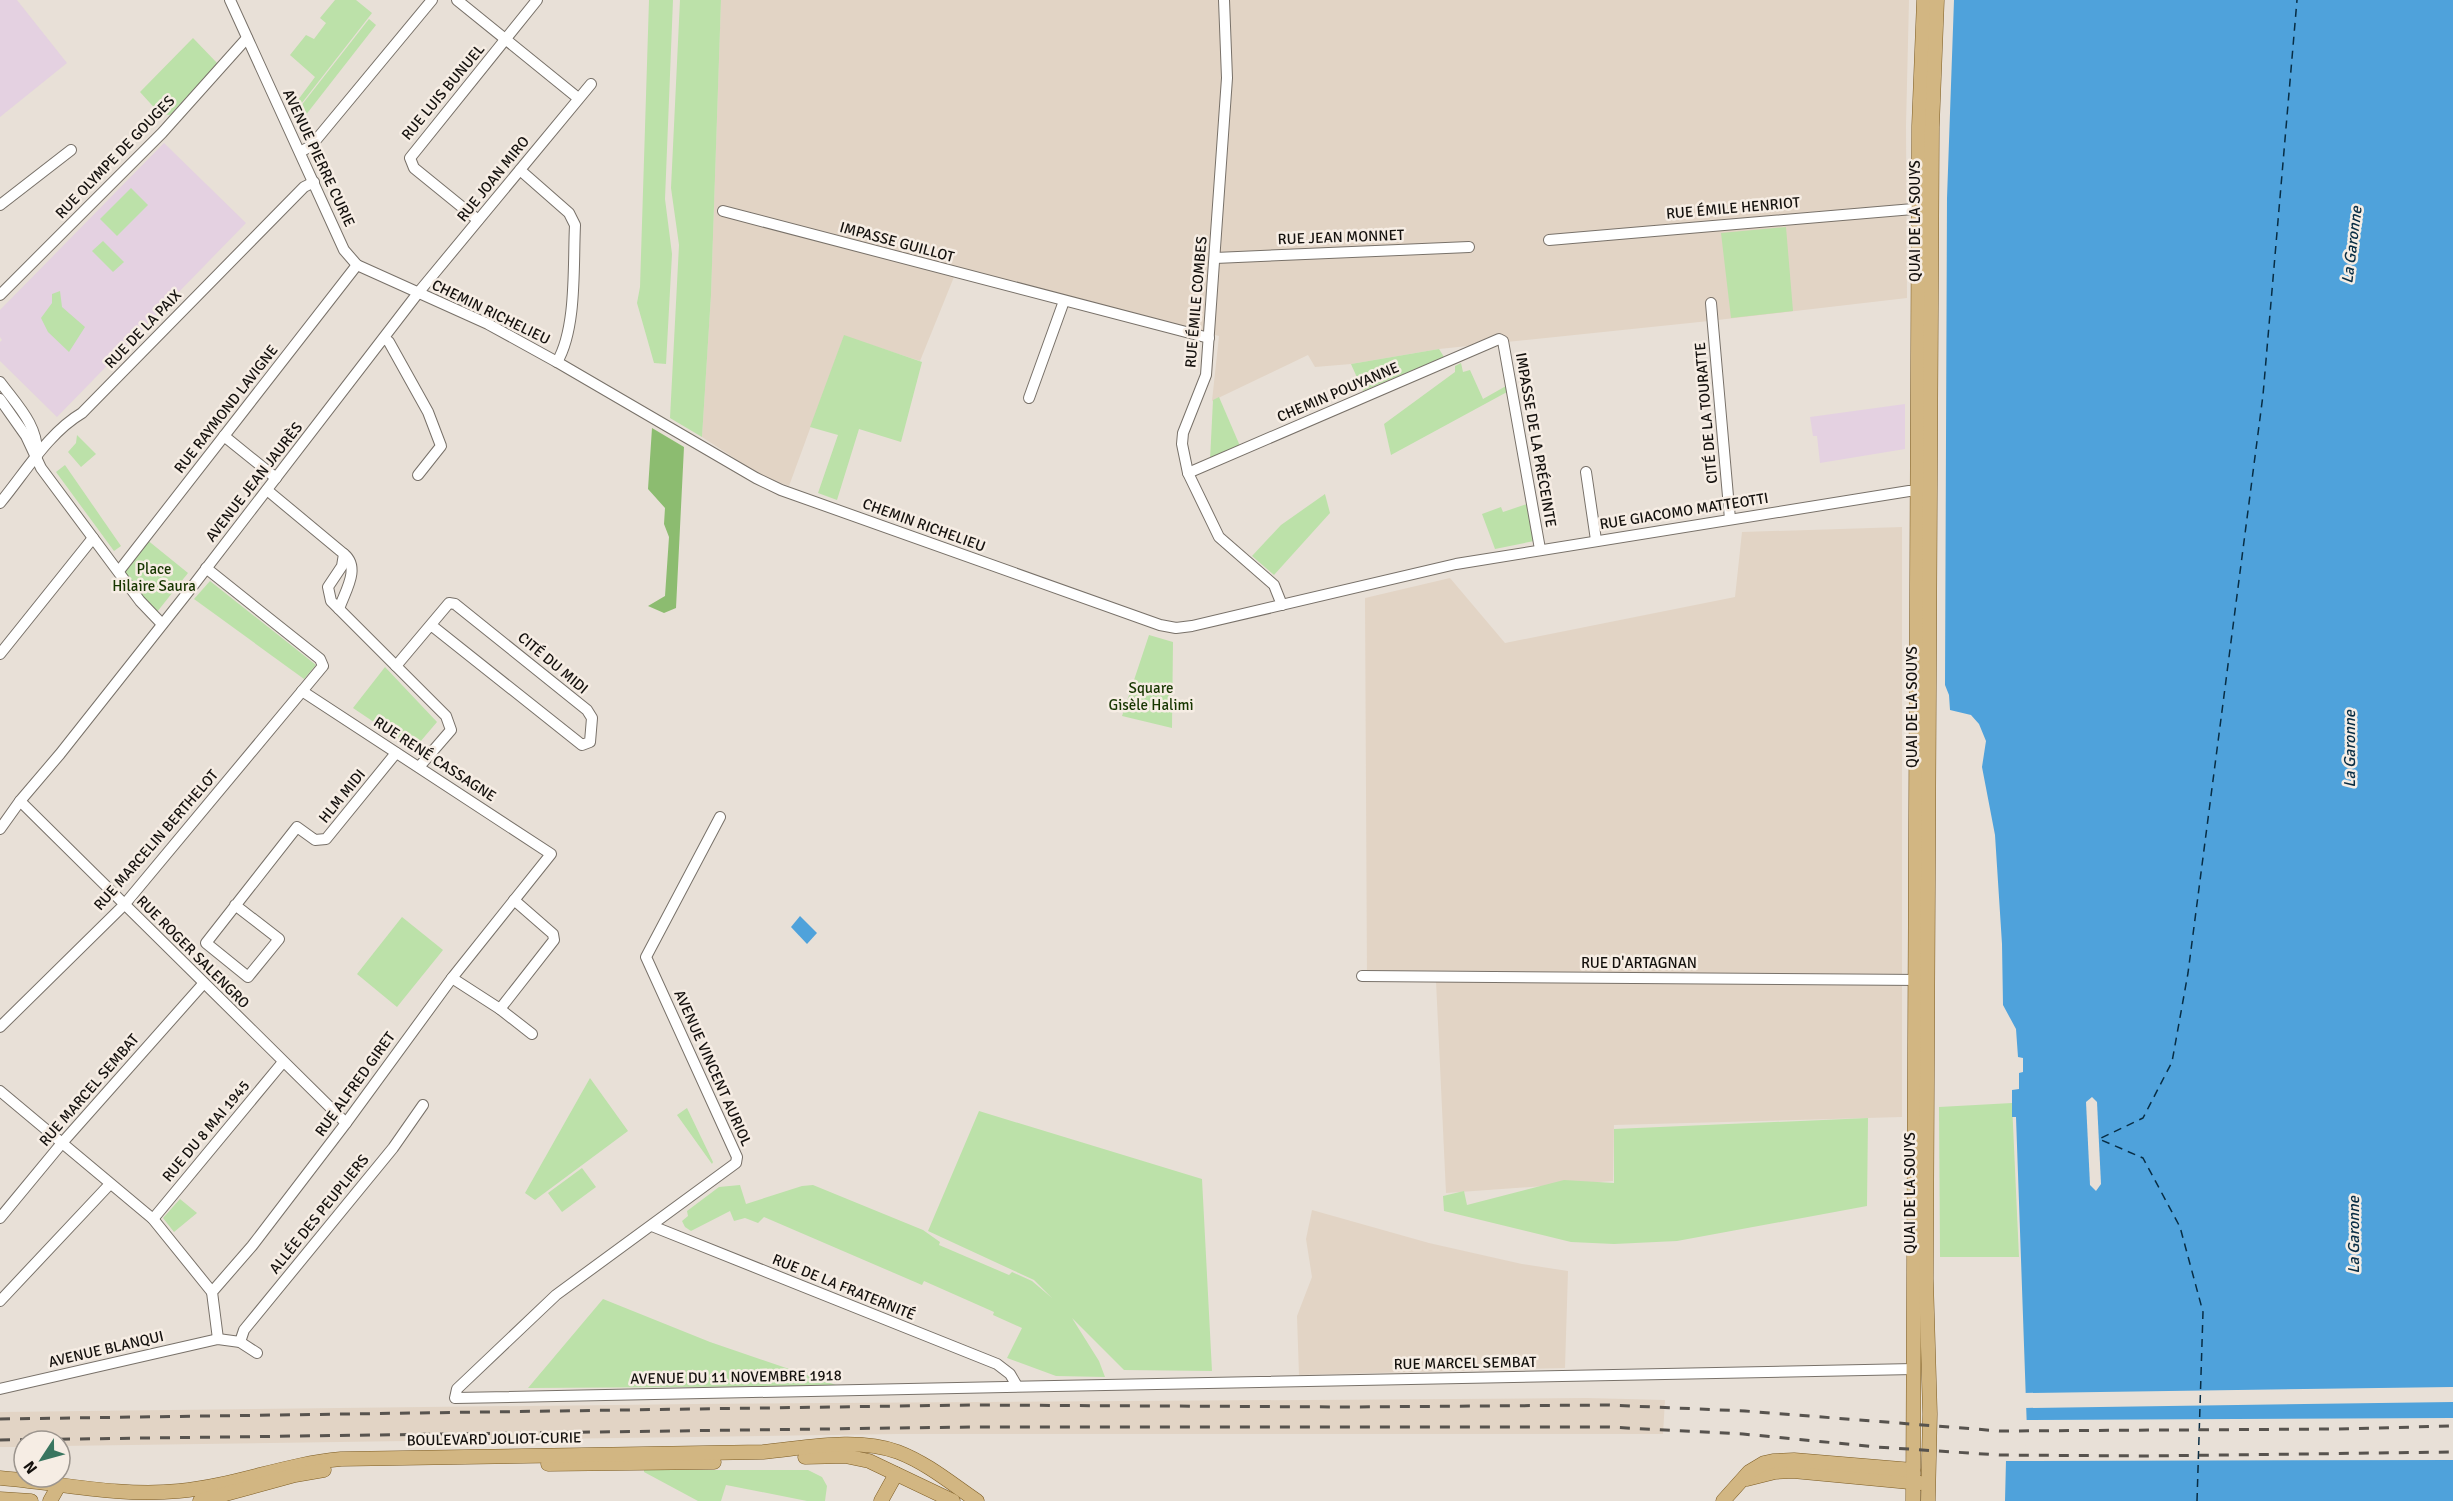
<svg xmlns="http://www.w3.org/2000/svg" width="2453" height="1501" viewBox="0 0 2453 1501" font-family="Signika,sans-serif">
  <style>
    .built { fill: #e2d4c5 }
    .education { fill: #e4d1e1 }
    .green { fill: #bce1a9 }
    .forest { fill: #8cbc70 }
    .water { fill: #4fa2db }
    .pier { fill: #e8e0d7 }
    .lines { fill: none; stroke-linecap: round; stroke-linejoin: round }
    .ferry { stroke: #082d44; stroke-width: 1.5; stroke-dasharray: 8 6; stroke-linecap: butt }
    .minor-casing { stroke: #787169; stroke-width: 12 }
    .major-casing { stroke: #7c5c23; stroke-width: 15 }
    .minor { stroke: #fff; stroke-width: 10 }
    .major { stroke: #d2b682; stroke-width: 14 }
    .rail { stroke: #57534e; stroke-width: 3; stroke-dasharray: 10 10; stroke-linecap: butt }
    .labels { text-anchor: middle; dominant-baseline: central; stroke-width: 5; stroke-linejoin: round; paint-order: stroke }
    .street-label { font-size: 15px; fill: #14110e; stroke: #f6ede4 }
    .park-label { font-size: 15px; fill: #173600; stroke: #f6ede4 }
    .water-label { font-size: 16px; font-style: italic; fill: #082d44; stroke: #f6ede4 }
  </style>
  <rect width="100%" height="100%" fill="#e8e0d7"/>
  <g class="built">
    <polygon points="721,0 1909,0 1906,126 1907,298 1709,321 1439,349 1351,364 1315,367 1308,355 1212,401 1219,336 958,267 920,361 844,336 789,486 762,476 702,437 711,295"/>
    <polygon points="1902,527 1902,1117 1614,1125 1613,1181 1446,1193 1436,981 1367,981 1365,598 1450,578 1505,643 1735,597 1742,532"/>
    <polygon points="1312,1210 1429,1243 1522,1264 1568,1271 1565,1368 1299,1375 1297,1316 1312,1277 1306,1239"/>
    <polygon points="1587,1398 1665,1400 1663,1434 896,1434 60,1446 60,1441 24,1441 24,1447 0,1447 0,1412 694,1404"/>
  </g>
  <g class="education">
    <polygon points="0,0 17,0 67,63 0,117"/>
    <polygon points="164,143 246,223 57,417 0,361 0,342 2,340 0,337 0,310"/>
    <polygon points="1905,404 1905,449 1820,463 1817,436 1813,436 1810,417"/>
  </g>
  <g class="green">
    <polygon points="335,0 356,0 372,13 294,113 292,108 315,77 290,55 306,35 314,39 326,23 320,18"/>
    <polygon points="649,0 673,0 665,199 672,254 666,364 654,363 637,303 640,287"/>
    <polygon points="680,0 721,0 711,295 702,437 670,418 679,245 671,188"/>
    <polygon points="369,19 376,25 305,116 297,111"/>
    <polygon points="193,38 218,64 170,115 160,114 140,92"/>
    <polygon points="131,188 148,205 117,236 100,219"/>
    <polygon points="1786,227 1793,311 1731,318 1721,233"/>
    <polygon points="103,241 124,262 113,272 92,251"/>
    <polygon points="60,291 62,307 85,327 69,352 48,332 41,318 52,303 52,294"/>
    <polygon points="844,335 922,362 901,442 859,429 837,500 818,493 838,435 810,427"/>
    <polygon points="1439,349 1444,357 1363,391 1351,364"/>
    <polygon points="1461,363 1463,372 1470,370 1483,399 1506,386 1507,392 1391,455 1384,424 1455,372 1455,366"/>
    <polygon points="1219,397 1240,446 1210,460 1213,400"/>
    <polygon points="77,435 96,454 81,467 68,452 76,443"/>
    <polygon points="65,465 121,546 114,551 56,472"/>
    <polygon points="1325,494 1330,513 1274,575 1252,556 1281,525"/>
    <polygon points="1527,504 1534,541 1495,549 1482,514 1501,507 1503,512"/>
    <polygon points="146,539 188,573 157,612 137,595 121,573"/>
    <polygon points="210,581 316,665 304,679 194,599"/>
    <polygon points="1149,635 1173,642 1172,728 1122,716"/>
    <polygon points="385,667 437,722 414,749 353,708"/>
    <polygon points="402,917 443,950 397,1007 357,974"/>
    <polygon points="590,1078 628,1131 535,1200 525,1193"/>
    <polygon points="2012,1103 2019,1257 1940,1257 1939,1107"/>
    <polygon points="687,1108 713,1162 712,1164 677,1115"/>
    <polygon points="979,1111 1202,1179 1212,1371 1124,1370 1072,1318 1099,1361 1105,1377 1056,1376 1007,1358 1022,1328 993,1315 994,1312 924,1281 922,1285 764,1217 758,1223 745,1218 734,1221 730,1211 691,1231 685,1227 682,1221 688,1216 687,1211 719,1187 740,1185 746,1204 802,1186 813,1185 923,1230 940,1242 939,1245 1009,1275 1012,1272 1032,1281 1052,1298 1034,1280 928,1231"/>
    <polygon points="1868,1118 1867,1206 1677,1241 1614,1244 1571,1242 1444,1211 1443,1196 1464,1191 1467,1205 1564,1180 1614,1183 1614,1129"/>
    <polygon points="582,1168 596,1187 562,1212 548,1193"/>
    <polygon points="180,1199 197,1213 174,1232 163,1218"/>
    <polygon points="603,1299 710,1342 839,1386 528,1388"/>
    <polygon points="644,1470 808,1470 822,1477 827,1486 825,1501 807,1501 726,1485 721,1501 698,1501 644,1472"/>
  </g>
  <polygon class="forest" points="652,428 684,447 676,608 664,613 648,606 665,596 669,537 664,524 665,508 648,489"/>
  <g class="water">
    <polygon points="1954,0 2453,0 2453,1501 2005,1501 2006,1460 2028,1459 2016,1117 2012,1117 2012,1090 2019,1089 2019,1073 2023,1072 2023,1058 2018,1057 2016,1029 2003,1005 2002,944 1995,835 1982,767 1986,741 1979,724 1971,715 1950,710 1949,695 1945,685 1947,198"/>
    <polygon points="800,916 817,933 807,944 791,927"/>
  </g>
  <g class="pier">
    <polygon points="2092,1097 2097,1102 2101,1184 2096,1191 2090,1185 2086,1102"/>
    <polygon points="2453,1387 2453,1402 2025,1408 2024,1393"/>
    <polygon points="2453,1418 2453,1460 2003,1461 2005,1457 2026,1456 2025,1420"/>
  </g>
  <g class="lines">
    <polyline class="ferry" points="2197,1501 2203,1312 2180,1227 2143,1158 2099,1139 2143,1118 2172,1062 2188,973 2263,395 2297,0"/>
    <g class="minor-casing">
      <g id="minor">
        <polyline points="230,0 344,250 357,265 488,324 557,362 756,478 781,490 1160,625 1176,628 1192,626 1456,564 1909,491 1925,491"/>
        <polyline points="457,0 578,98"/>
        <polyline points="1224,0 1227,78 1206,375 1183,433 1182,444 1188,473 1219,537 1274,585 1282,605"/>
        <polyline points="300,152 311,146 432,0"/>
        <path d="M520 170 569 213 575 225C573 265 577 328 557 362"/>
        <polyline points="0,205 71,150"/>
        <polyline points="723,211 1209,338"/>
        <polyline points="478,220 414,168 410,158 537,0"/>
        <polyline points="1549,240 1925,208"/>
        <polyline points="1215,258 1469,247"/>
        <polyline points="0,295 162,133 247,38"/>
        <polyline points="1711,303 1730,519"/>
        <polyline points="384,338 389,342 428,412 441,446 418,475"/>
        <path d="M0 382C17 405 39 426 37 456"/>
        <polyline points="1029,398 1064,301"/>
        <polyline points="0,399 26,436 41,468 140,601 162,624"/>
        <polyline points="224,436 276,478"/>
        <polyline points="1586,472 1596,540"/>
        <polyline points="1188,473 1499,339 1503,341 1540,549"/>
        <polyline points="267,490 344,554 342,566 328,587 331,601 446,716 451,730 419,767"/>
        <path d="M0 503C25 473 48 433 82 413L304 187 314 182"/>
        <polyline points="119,571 357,265"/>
        <path d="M339 609C345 591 361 568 344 554"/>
        <polyline points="0,654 93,538"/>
        <polyline points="396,666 449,603 455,604 587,710 592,718 590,742 582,745 431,625"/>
        <polyline points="20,801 346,1123"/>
        <polyline points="720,817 646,957 737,1157 736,1163 556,1295 457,1389 455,1398 1914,1369"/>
        <polyline points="0,829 20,801 60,754 192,587 418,293 591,84"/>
        <polyline points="235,905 279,939 248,977 206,943 297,827 315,840 326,839 396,753"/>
        <polyline points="1362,976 1923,980"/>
        <polyline points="452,978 500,1009 532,1034"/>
        <polyline points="500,1009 554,940 553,934 514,900"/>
        <polyline points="0,1027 124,905 323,666 320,659 206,568"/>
        <polyline points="0,1091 153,1219 212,1292"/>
        <polyline points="0,1218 62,1143 203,984"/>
        <polyline points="153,1219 283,1062"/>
        <polyline points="652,1226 997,1364 1010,1374 1017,1386"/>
        <polyline points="0,1301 110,1184"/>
        <polyline points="218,1339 212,1292 252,1246 346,1123 452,978 551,854 302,691"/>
        <polyline points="240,1342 244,1330 393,1148 423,1105"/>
        <polyline points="0,1389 218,1339 240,1342 257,1353"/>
      </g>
    </g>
    <g class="major-casing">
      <g id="major">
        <polyline points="805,1457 845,1456 869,1461 953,1501"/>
        <polyline points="548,1464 714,1462"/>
        <path d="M0 1478C59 1483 119 1497 179 1491 234 1486 285 1464 341 1459L763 1452C806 1448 856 1437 898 1452 927 1463 952 1484 977 1501"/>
        <polyline points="1747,1479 1775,1472 1793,1471 1920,1483"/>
        <polyline points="0,1499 31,1501"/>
        <polyline points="50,1501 59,1485"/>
        <polyline points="200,1501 295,1475 324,1470"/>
        <polyline points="881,1501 896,1474"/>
        <polyline points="1723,1501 1749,1472 1764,1463 1773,1461 1794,1460 1913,1470"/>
        <polyline points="1913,1501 1919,126 1924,0"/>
        <polyline points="1928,1501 1930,1414 1926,1279 1930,491 1932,127 1937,0"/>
      </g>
    </g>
    <use href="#minor" class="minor"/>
    <use href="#major" class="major"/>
    <g class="rail">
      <polyline points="0,1419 970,1405 1350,1407 1608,1405 1745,1411 2000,1431 2336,1429 2453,1426"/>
      <polyline points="0,1440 970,1427 1608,1427 1743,1434 1877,1447 1999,1455 2149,1456 2453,1452"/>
    </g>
  </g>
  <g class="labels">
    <g class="street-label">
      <text transform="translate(443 92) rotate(-50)">RUE LUIS BUNUEL</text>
      <text transform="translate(115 157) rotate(-46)">RUE OLYMPE DE GOUGES</text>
      <text transform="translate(319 158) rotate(65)">AVENUE PIERRE CURIE</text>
      <text transform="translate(493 179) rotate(-51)">RUE JOAN MIRO</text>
      <text transform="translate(1733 208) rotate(-5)">RUE ÉMILE HENRIOT</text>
      <text transform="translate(1915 221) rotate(-90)">QUAI DE LA SOUYS</text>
      <text transform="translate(1341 237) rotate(-2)">RUE JEAN MONNET</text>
      <text transform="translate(897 242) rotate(15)">IMPASSE GUILLOT</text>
      <text transform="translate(1196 302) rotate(-85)">RUE ÉMILE COMBES</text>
      <text transform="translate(491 312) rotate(26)">CHEMIN RICHELIEU</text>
      <text transform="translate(143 329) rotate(-46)">RUE DE LA PAIX</text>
      <text transform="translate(1338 392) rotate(-23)">CHEMIN POUYANNE</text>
      <text transform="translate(226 409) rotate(-52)">RUE RAYMOND LAVIGNE</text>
      <text transform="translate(1706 413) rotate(-95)">CITÉ DE LA TOURATTE</text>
      <text transform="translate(1536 440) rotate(80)">IMPASSE DE LA PRÉCEINTE</text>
      <text transform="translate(254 482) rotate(-52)">AVENUE JEAN JAURÈS</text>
      <text transform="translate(1684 511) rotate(-9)">RUE GIACOMO MATTEOTTI</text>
      <text transform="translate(924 525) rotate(20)">CHEMIN RICHELIEU</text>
      <text transform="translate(553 663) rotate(40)">CITÉ DU MIDI</text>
      <text transform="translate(1912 707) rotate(-90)">QUAI DE LA SOUYS</text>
      <text transform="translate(435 759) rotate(33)">RUE RENÉ CASSAGNE</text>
      <text transform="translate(342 796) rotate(-51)">HLM MIDI</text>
      <text transform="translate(156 840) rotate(-49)">RUE MARCELIN BERTHELOT</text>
      <text transform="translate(193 952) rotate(45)">RUE ROGER SALENGRO</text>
      <text x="1639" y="963">RUE D'ARTAGNAN</text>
      <text transform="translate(713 1068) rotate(66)">AVENUE VINCENT AURIOL</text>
      <text transform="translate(355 1084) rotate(-54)">RUE ALFRED GIRET</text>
      <text transform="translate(89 1090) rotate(-49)">RUE MARCEL SEMBAT</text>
      <text transform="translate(206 1131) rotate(-50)">RUE DU 8 MAI 1945</text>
      <text transform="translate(1910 1193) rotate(-90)">QUAI DE LA SOUYS</text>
      <text transform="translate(319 1214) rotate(-51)">ALLÉE DES PEUPLIERS</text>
      <text transform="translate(844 1287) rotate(22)">RUE DE LA FRATERNITÉ</text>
      <text transform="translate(106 1349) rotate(-13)">AVENUE BLANQUI</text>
      <text transform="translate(1465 1363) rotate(-1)">RUE MARCEL SEMBAT</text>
      <text transform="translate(736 1377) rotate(-1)">AVENUE DU 11 NOVEMBRE 1918</text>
      <text transform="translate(494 1439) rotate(-1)">BOULEVARD JOLIOT-CURIE</text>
    </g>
    <g class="park-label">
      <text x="154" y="569">Place<tspan x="154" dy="17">Hilaire Saura</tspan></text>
      <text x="1151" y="688">Square<tspan x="1151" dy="17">Gisèle Halimi</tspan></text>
    </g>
    <g class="water-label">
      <text transform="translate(2352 245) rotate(-83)">La Garonne</text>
      <text transform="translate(2350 749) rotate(-90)">La Garonne</text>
      <text transform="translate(2354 1235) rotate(-90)">La Garonne</text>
    </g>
  </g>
  <g transform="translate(42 1459) rotate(234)"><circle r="28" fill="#f6ede4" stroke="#9c958e" stroke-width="1.5"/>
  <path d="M0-4.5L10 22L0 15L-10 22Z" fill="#39755f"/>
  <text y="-9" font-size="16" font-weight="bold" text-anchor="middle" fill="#14110e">N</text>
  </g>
</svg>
